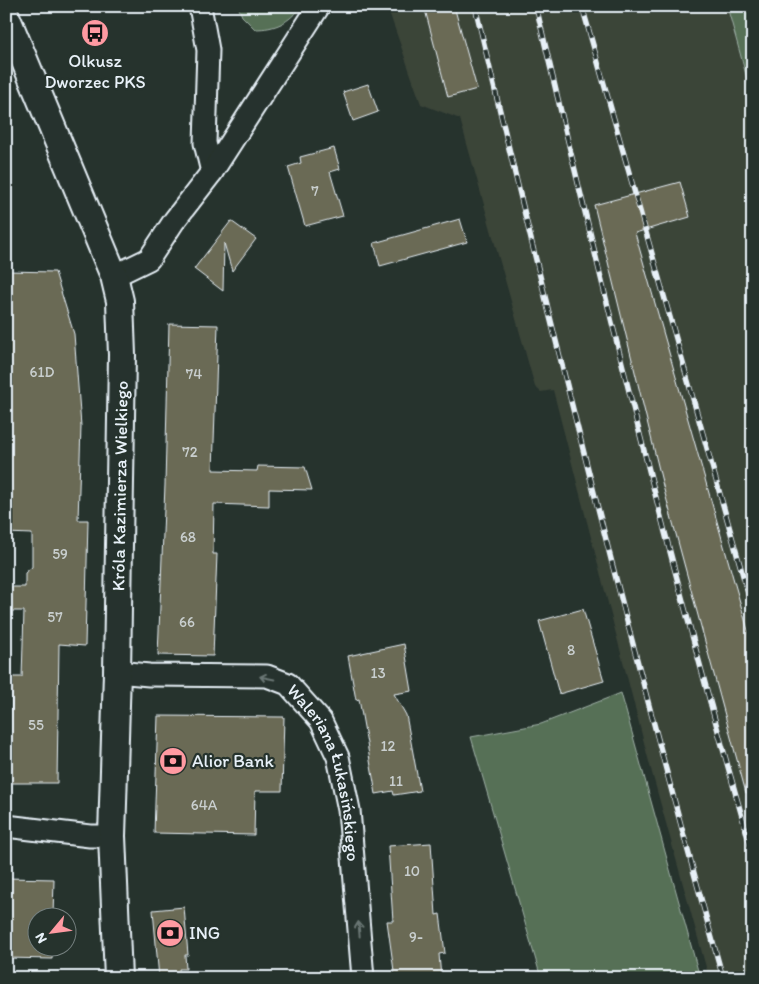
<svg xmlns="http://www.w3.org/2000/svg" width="759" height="984" viewBox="0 0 759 984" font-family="Itim,sans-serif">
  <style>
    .built { fill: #3b4439 }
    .green { fill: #567056; stroke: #9fb0a7 }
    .building { fill: #6b6a55; stroke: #e8f1f8 }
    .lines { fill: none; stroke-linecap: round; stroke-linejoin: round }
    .minor-casing { stroke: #e8f1f8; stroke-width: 25 }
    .tertiary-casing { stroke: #e8f1f8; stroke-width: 30 }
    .minor { stroke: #26332d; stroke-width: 21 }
    .tertiary { stroke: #26332d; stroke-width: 26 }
    .rail-casing { stroke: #e8f1f8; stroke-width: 5.5 }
    .rail { stroke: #26332d; stroke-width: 4; stroke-dasharray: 11; stroke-linecap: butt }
    .oneway { stroke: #6a7674 }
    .labels { text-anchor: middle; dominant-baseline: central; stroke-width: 4.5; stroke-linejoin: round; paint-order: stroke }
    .number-label { font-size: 15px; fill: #c9cfcf }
    .poi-label { font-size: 18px; fill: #e8f1f8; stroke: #26332d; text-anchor: start }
    .street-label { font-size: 18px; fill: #e8f1f8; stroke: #26332d }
  </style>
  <rect width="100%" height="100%" fill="#26332d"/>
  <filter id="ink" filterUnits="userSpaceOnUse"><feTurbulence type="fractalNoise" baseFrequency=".02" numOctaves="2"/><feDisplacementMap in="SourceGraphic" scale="10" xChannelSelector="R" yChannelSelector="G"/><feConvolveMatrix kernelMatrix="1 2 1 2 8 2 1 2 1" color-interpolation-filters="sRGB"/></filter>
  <g filter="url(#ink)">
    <polygon class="built" points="387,6 727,6 753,100 753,978 709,978 649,762 553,390 541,392 535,387 460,119 421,104"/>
    <g class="green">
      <path d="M238 6H301C289 23 275 29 255 29L242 16Z"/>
      <polygon points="727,6 753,6 753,100"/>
      <polygon points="621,693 700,978 541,978 471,737 541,724"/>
    </g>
    <g class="building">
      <polygon points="424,6 454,6 477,89 448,97"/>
      <polygon points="368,84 378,112 353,121 343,92"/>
      <polygon points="334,148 340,169 330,172 343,216 305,226 288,167 301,163 300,157"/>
      <polygon points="680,182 690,217 635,233 753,648 753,792 746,793 663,486 594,205"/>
      <polygon points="460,219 467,242 380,266 374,243"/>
      <polygon points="231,221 256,239 232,271 224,243 223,291 194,269"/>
      <polygon points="6,271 55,272 74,334 81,426 78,520 88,520 85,646 59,644 57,783 6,783 6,739 11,740 12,677 22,677 24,611 6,611 6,587 25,587 25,573 32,567 32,534 6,533"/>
      <polygon points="169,324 218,325 213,470 257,471 258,466 305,467 312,490 269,489 269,506 214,504 213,554 217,554 213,656 158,655 165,485"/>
      <polygon points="583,609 604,681 559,694 539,621"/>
      <polygon points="404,644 412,691 394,694 406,715 420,791 394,795 393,791 376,794 359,699 356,700 348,656"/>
      <polygon points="158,716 284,717 282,791 255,791 254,835 154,833"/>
      <polygon points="431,843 436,915 440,914 445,953 439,954 441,978 395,978 387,921 393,921 388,846"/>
      <polygon points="6,878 54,879 53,916 38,916 38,946 53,946 52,959 7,958"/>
      <polygon points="184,907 188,955 185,955 186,969 179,969 180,978 159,978 153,910"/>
    </g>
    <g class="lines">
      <g class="minor-casing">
        <g id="minor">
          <polyline points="200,6 208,50 205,143 212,172"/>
          <polyline points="114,276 149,259 174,221 212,172 319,6"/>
          <path id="s1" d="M117 672 149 675 267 676 288 684 321 721 338 757 349 810 363 978"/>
          <polyline points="6,826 90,836 112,836"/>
        </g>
      </g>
      <g class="tertiary-casing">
        <polyline id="tertiary" points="6,16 114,276 120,301 122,355 117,672 112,836 118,978"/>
      </g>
      <use href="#minor" class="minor"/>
      <use href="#tertiary" class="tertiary"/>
      <g class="rail-casing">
        <g id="rail">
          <path d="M475 6C552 332 633 656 723 978"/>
          <path d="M536 6C603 291 672 574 753 855"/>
          <polyline points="582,6 753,611"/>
        </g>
      </g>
      <use href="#rail" class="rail"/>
    </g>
    <defs><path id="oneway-shaft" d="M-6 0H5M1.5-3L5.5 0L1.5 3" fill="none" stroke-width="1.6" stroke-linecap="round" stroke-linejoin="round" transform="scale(1.25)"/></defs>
    <g class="oneway">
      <use href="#oneway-shaft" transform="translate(267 678) rotate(-168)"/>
      <use href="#oneway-shaft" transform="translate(359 929) rotate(-95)"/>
    </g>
  </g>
  <defs>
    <g id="bus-disc" transform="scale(1.4375)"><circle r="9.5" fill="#ff9aa2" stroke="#26332d"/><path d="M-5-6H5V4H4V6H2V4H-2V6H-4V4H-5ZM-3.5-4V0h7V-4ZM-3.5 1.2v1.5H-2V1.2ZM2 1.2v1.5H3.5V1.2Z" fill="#111"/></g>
    <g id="bank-disc" transform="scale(1.4375)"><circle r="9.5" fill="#ff9aa2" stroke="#26332d"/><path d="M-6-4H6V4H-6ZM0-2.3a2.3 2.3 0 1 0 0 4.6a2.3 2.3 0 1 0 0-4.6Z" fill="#111"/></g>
  </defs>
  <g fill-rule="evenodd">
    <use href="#bus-disc" x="95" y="33"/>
    <use href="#bank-disc" x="173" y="761"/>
    <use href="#bank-disc" x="170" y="933"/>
  </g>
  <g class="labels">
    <g class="number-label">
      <text x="315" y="191">7</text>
      <text x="42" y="372">61D</text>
      <text x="194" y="374">74</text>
      <text x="190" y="452">72</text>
      <text x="188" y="537">68</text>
      <text x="60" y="554">59</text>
      <text x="55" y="617">57</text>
      <text x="187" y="622">66</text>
      <text x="571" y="650">8</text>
      <text x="378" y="673">13</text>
      <text x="36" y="725">55</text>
      <text x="388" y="746">12</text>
      <text x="396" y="781">11</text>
      <text x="204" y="805">64A</text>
      <text x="412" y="871">10</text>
      <text x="416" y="937">9-</text>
    </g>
    <g class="poi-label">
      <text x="95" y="61" text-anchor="middle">Olkusz<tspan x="95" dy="21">Dworzec PKS</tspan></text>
      <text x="192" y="761">Alior Bank</text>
      <text x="189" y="933">ING</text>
    </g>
    <g class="street-label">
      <text transform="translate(120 486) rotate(-89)">Króla Kazimierza Wielkiego</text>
      <text stroke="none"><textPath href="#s1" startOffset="272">Waleriana Łukasińskiego</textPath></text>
    </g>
  </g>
  <rect width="759" height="984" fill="none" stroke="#26332d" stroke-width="25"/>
  <rect x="12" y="12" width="734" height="959" fill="none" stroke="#e8f1f8" stroke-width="2" filter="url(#ink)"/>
  <g transform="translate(52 932) rotate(241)"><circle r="24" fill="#26332d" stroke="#747f7e"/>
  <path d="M0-4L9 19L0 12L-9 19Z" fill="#ff9aa2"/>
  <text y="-8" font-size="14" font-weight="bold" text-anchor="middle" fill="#e8f1f8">N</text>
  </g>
</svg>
